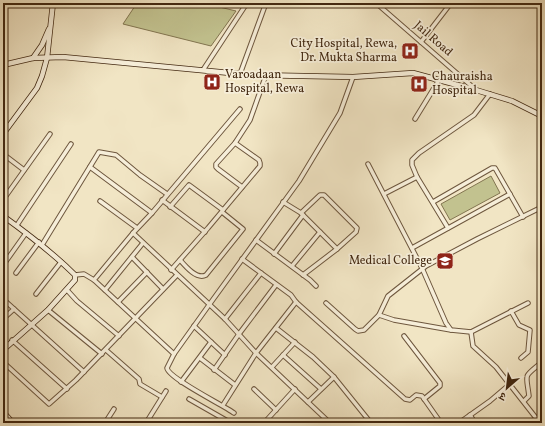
<svg xmlns="http://www.w3.org/2000/svg" width="545" height="426" viewBox="0 0 545 426" font-family="Vollkorn,'Noto Serif Devanagari',serif">
  <style>
    .green { fill: #c2c28f; stroke: #827550 }
    .lines { fill: none; stroke-linecap: round; stroke-linejoin: round }
    .stream { stroke: #778370; stroke-width: 1 }
    .street-casing { stroke: #6e573e; stroke-width: 5.5 }
    .secondary-casing { stroke: #422811; stroke-width: 6 }
    .street { stroke: #f6eed9; stroke-width: 3.5 }
    .secondary { stroke: #f6eed9; stroke-width: 4.5 }
    .labels { text-anchor: middle; dominant-baseline: central; stroke-width: 3.5; stroke-linejoin: round; paint-order: stroke }
    .street-label { font-size: 12px; fill: #422811; stroke: #f6eed9 }
    .poi-label { font-size: 12px; fill: #422811; stroke: #f6eed9; text-anchor: end }
  </style>
  <rect width="100%" height="100%" fill="#f1e5c4"/>
  <filter id="stains"><feTurbulence type="fractalNoise" baseFrequency=".005" numOctaves="4"/><feColorMatrix values="0 0 0 0 .2 0 0 0 0 .09 0 0 0 0 .02 0 0 0 .5 -.17"/></filter>
  <radialGradient id="worn" r=".72"><stop offset=".6" stop-color="#630" stop-opacity="0"/><stop offset="1" stop-color="#630" stop-opacity=".3"/></radialGradient>
  <g class="green">
    <polygon points="137,3 203,3 236,11 211,46 123,24"/>
    <polygon points="491,176 500,193 450,220 441,204"/>
  </g>
  <g class="lines">
    <polyline class="stream" points="41,423 53,419 61,423"/>
    <g class="street-casing">
      <g id="street">
        <polyline points="376,3 475,89"/>
        <polyline points="421,42 451,3"/>
        <polyline points="203,70 247,3"/>
        <polyline points="240,74 266,3"/>
        <polyline points="240,109 152,213 133,233 225,319 256,353 330,423"/>
        <polyline points="415,119 439,80"/>
        <polyline points="3,154 24,170"/>
        <polyline points="368,164 422,268 446,323 451,330 471,332 528,303"/>
        <polyline points="90,167 152,213"/>
        <polyline points="417,177 412,165 412,160 419,153 474,115 490,94"/>
        <polyline points="242,187 218,169 216,167 216,164 235,143 250,120 266,75"/>
        <polyline points="384,194 417,177 448,228"/>
        <polyline points="3,200 50,134"/>
        <polyline points="162,200 205,232"/>
        <polyline points="100,201 137,228"/>
        <polyline points="283,202 301,213 337,249 303,275"/>
        <polyline points="433,202 492,168 495,168 523,217"/>
        <polyline points="170,207 189,185 223,210"/>
        <polyline points="301,213 320,195 324,195 357,228 356,232 337,249"/>
        <polyline points="17,225 71,144"/>
        <polyline points="133,233 94,280 174,354"/>
        <polyline points="256,240 310,280 316,286"/>
        <polyline points="42,245 99,152 116,155 140,175 167,194"/>
        <polyline points="412,248 510,194"/>
        <polyline points="274,254 303,215"/>
        <polyline points="132,257 163,289"/>
        <polyline points="242,259 291,295 296,302 405,399 410,400 416,395 422,396 441,423"/>
        <path d="M180 260C186 267 197 280 206 275L243 229 222 212"/>
        <polyline points="4,264 26,233"/>
        <polyline points="292,266 320,232"/>
        <polyline points="171,270 208,228 260,166 260,163 259,160 235,143"/>
        <polyline points="16,273 39,242"/>
        <polyline points="75,275 84,274 94,280"/>
        <polyline points="67,290 77,301 119,336"/>
        <polyline points="105,290 143,243"/>
        <polyline points="36,294 61,262"/>
        <polyline points="3,299 84,372"/>
        <polyline points="118,302 147,272"/>
        <polyline points="326,303 355,329 358,331 364,330 379,315 388,296 426,266 477,239 542,207"/>
        <polyline points="48,310 102,354"/>
        <polyline points="511,311 519,325 530,330 528,352 521,358"/>
        <polyline points="379,315 394,320 451,330"/>
        <polyline points="3,319 14,309"/>
        <polyline points="225,319 261,273"/>
        <polyline points="194,326 225,355"/>
        <polyline points="276,328 313,357 334,377"/>
        <polyline points="471,332 473,346 496,367 540,423"/>
        <polyline points="404,336 440,383 440,386 424,399"/>
        <polyline points="12,340 67,389"/>
        <polyline points="106,350 139,379 140,384 162,397"/>
        <polyline points="283,355 321,389"/>
        <polyline points="200,358 235,385"/>
        <polyline points="3,362 49,404 76,380 177,275"/>
        <polyline points="272,367 295,342"/>
        <polyline points="214,370 239,334 276,285"/>
        <polyline points="181,382 211,342"/>
        <polyline points="254,389 276,410"/>
        <polyline points="189,399 231,423"/>
        <path d="M524 401 529 396C526 372 523 378 542 362"/>
        <polyline points="308,402 334,377 371,423"/>
        <polyline points="223,405 256,353 296,302"/>
        <path d="M234 413C223 405 168 378 167 368L174 354 209 305 299 181 340 113 353 77"/>
        <polyline points="470,415 475,423"/>
        <polyline points="105,423 114,409"/>
        <polyline points="146,423 166,391"/>
        <polyline points="264,423 295,389"/>
        <polyline points="459,423 490,401 510,384"/>
      </g>
    </g>
    <g class="secondary-casing">
      <g id="secondary">
        <polyline points="33,58 42,45 49,29"/>
        <polyline points="3,65 33,58 63,57 251,75 353,77 413,73 476,90 512,101 542,116"/>
        <polyline points="3,134 37,88 42,76 47,58 53,3"/>
        <path d="M3 216C28 234 53 253 75 275V280L48 310 3 350"/>
        <polyline points="3,412 13,423"/>
      </g>
    </g>
    <use href="#street" class="street"/>
    <use href="#secondary" class="secondary"/>
  </g>
  <defs>
    <g id="hospital-square" transform="scale(0.9)"><rect x="-9" y="-9" width="18" height="18" rx="4" fill="#8f2418" stroke="#f6eed9"/><path d="M-5-5h3v3.5h4V-5h3V5h-3V1.5h-4V5h-3Z" fill="#fff"/></g>
    <g id="university-square" transform="scale(0.9)"><rect x="-9" y="-9" width="18" height="18" rx="4" fill="#8f2418" stroke="#f6eed9"/><path d="M0-5L7-2L0 1L-7-2ZM-4 1L0 2.5L4 1V4Q0 6-4 4Z" fill="#fff"/></g>
  </defs>
  <g fill-rule="evenodd">
    <use href="#hospital-square" x="410" y="51"/>
    <use href="#hospital-square" x="212" y="82"/>
    <use href="#hospital-square" x="419" y="84"/>
    <use href="#university-square" x="445" y="261"/>
  </g>
  <g class="labels">
    <g class="street-label">
      <text transform="translate(433 39) rotate(41)">Jail Road</text>
    </g>
    <g class="poi-label">
      <text x="397" y="44">City Hospital, Rewa,<tspan x="397" dy="14">Dr. Mukta Sharma</tspan></text>
      <text x="225" y="75" text-anchor="start">Varoadaan<tspan x="225" dy="14">Hospital, Rewa</tspan></text>
      <text x="432" y="77" text-anchor="start">Chauraisha<tspan x="432" dy="14">Hospital</tspan></text>
      <text x="432" y="261">Medical College</text>
    </g>
  </g>
  <rect width="545" height="426" fill="none" stroke="#f1e5c4" stroke-width="16"/>
  <rect x="4" y="4" width="537" height="418" fill="none" stroke="#422811" stroke-width="2"/>
  <rect x="8" y="8" width="529" height="410" fill="none" stroke="#422811"/>
  <g transform="translate(507 388) rotate(208)" stroke="#f6eed9" stroke-width="3" paint-order="stroke">
  <path d="M0-3L7 15L0 10L-7 15Z" fill="#422811"/>
  <text y="-6" font-size="11" font-weight="bold" text-anchor="middle" fill="#422811">उ</text>
  </g>
  <rect width="100%" height="100%" filter="url(#stains)"/>
  <rect width="100%" height="100%" fill="url(#worn)"/>
</svg>
